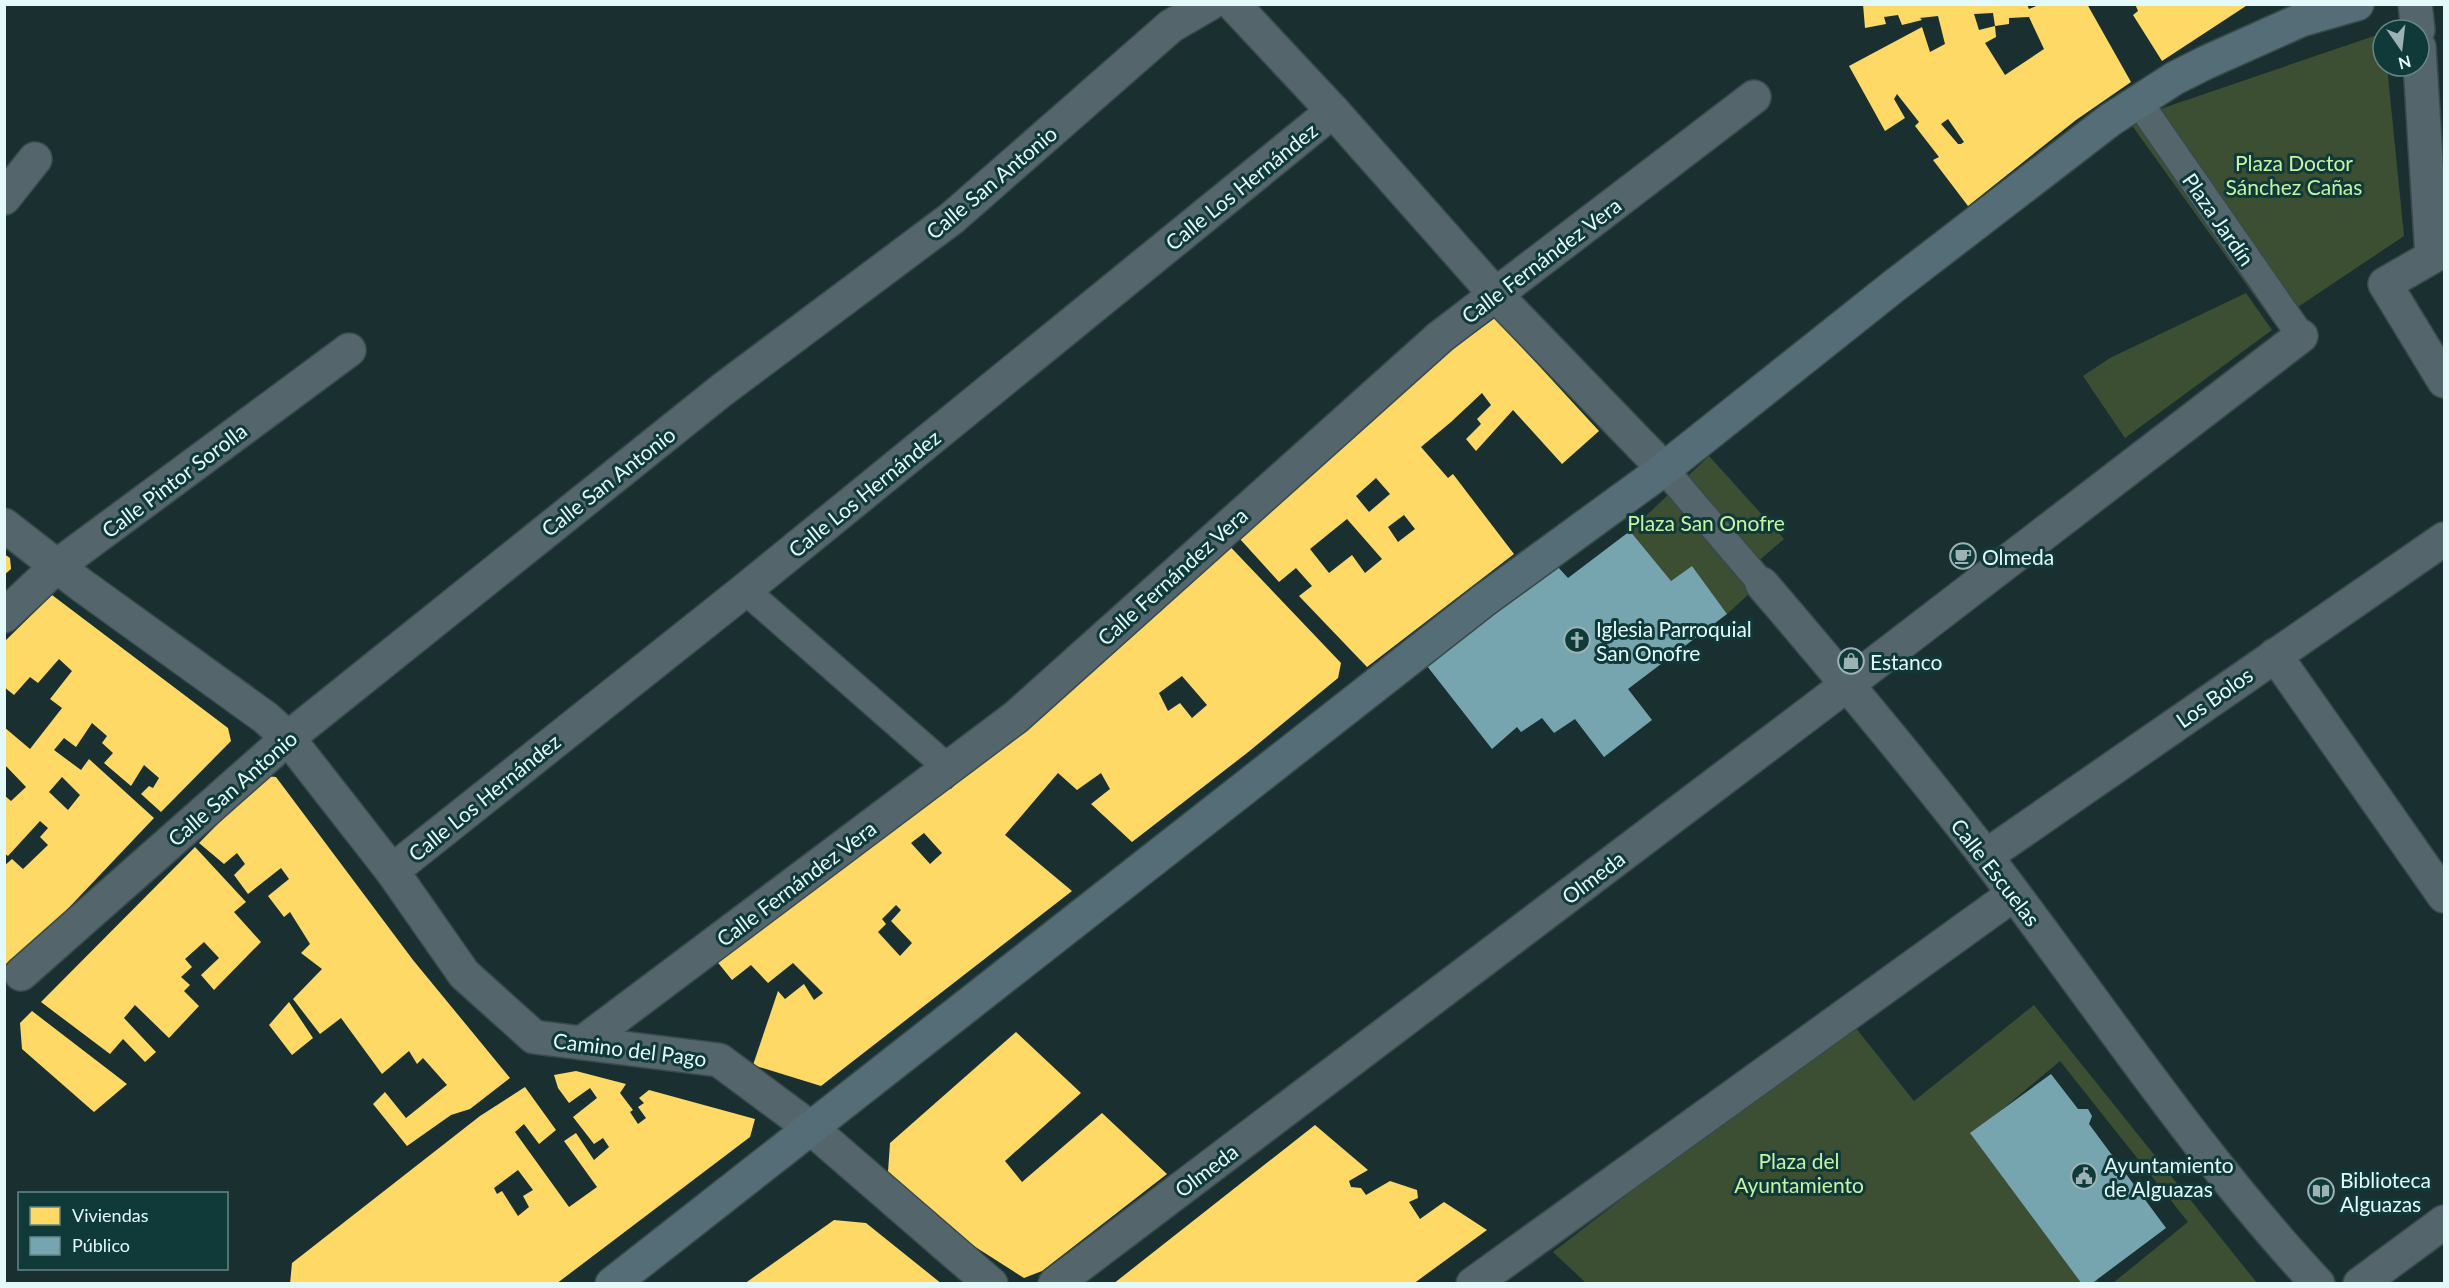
<svg xmlns="http://www.w3.org/2000/svg" width="2449" height="1288" viewBox="0 0 2449 1288" font-family="Lato,sans-serif">
  <style>
    .green { fill: #3d4f33 }
    .homes { fill: #ffd966; fill-rule: evenodd }
    .public { fill: #76a5af }
    .lines { fill: none; stroke-linecap: round; stroke-linejoin: round }
    .pedestrian-casing { stroke: #384b4b; stroke-width: 30 }
    .minor-casing { stroke: #384b4b; stroke-width: 36 }
    .primary-casing { stroke: #384b4b; stroke-width: 36 }
    .pedestrian { stroke: #54666c; stroke-width: 27 }
    .minor { stroke: #54666c; stroke-width: 33 }
    .primary { stroke: #556d76; stroke-width: 33 }
    .labels { text-anchor: middle; dominant-baseline: central; stroke-width: 6; stroke-linejoin: round; paint-order: stroke }
    .park-label { font-size: 21px; fill: #c8f3a3; stroke: #10393a }
    .street-label { font-size: 21px; fill: #e4fafa; stroke: #10393a }
    .poi-label { font-size: 21px; fill: #e4fafa; stroke: #10393a; text-anchor: start }
  </style>
  <rect width="100%" height="100%" fill="#1a3030"/>
  <g class="green">
    <polygon points="2383,33 2383,66 2387,66 2404,236 2274,323 2128,120"/>
    <polygon points="2246,293 2272,330 2125,438 2083,376 2110,358"/>
    <polygon points="1709,456 1784,539 1756,563 1751,592 1727,614 1692,566 1671,581 1630,531"/>
    <polygon points="2034,1005 2257,1283 2113,1283 2188,1222 2060,1061 1980,1128 2099,1283 1586,1283 1553,1252 1851,1022 1914,1101"/>
  </g>
  <g class="homes">
    <path d="M1863 4H2027L2029 9 2041 4H2087L2131 82 2076 120 1968 206 1933 160 1939 157 1915 126 1919 122 1897 94 1894 99 1905 118 1885 131 1849 66 1922 27 1930 52 1945 44 1938 16 1920 18 1922 20 1902 25 1898 15 1884 17 1886 24 1865 28ZM1993 13 1995 26 2009 24V18L2029 17 2044 49 2005 75 1985 43 1996 37 1995 26 1979 30 1974 14ZM1948 119 1964 142 1961 144H1958L1941 124Z"/>
    <polygon points="2135,4 2249,4 2162,61 2133,15 2138,11"/>
    <path d="M1495 318 1599 431 1562 464 1513 410 1476 451 1466 439 1481 424 1477 419 1491 405 1482 393 1451 422 1421 447 1448 478 1453 474 1514 554 1367 667 1299 596 1312 586 1296 568 1279 582 1230 528 1412 378ZM1376 478 1390 494 1369 512 1356 496ZM1404 515 1415 529 1398 542 1388 527ZM1347 519 1382 559 1365 573 1352 555 1329 573 1310 549Z"/>
    <path d="M1220 536 1341 663 1338 678 1247 753 1132 842 1091 804 1110 789 1101 773 1077 790 1058 773 1005 835 1072 891 821 1086 753 1065 778 991 785 999 804 984 814 1000 823 993 793 963 768 983 751 965 732 980 715 959 946 786 951 789 1006 727ZM1182 676 1207 705 1192 718 1180 703 1168 711 1159 693ZM924 833 942 853 930 864 911 843ZM896 905 901 910 891 921 912 943 900 956 878 932 886 924 882 919Z"/>
    <polygon points="4,554 10,558 11,569 4,575"/>
    <path d="M52 595 228 728 231 741 161 812 141 794 149 786 153 788 159 778 144 765 131 786 104 763 113 753 102 743 107 736 92 723 76 747 64 738 54 750 81 770 89 759 154 818 4 976V866L12 859 23 869 48 845 40 837 48 828 40 821 8 856 4 853V795L11 801 26 787 4 764V727L30 749 62 708 50 699 72 671 59 659 38 683 30 677 14 695 4 687V642ZM62 777 80 795 68 810 49 792Z"/>
    <polygon points="265,776 276,777 413,960 510,1078 470,1109 451,1115 407,1146 373,1104 385,1092 406,1118 447,1085 423,1058 417,1064 409,1051 382,1074 341,1018 320,1034 293,999 322,969 301,953 310,944 290,912 284,917 268,896 289,879 281,868 248,894 234,875 245,864 237,853 224,864 199,843"/>
    <polygon points="195,847 246,902 234,912 261,942 214,990 201,975 219,958 204,942 185,959 192,967 181,977 190,985 184,991 199,1006 169,1038 135,1005 124,1018 156,1052 145,1062 123,1039 110,1054 41,1002"/>
    <polygon points="289,1002 313,1038 292,1055 269,1025"/>
    <polygon points="32,1011 127,1084 94,1112 22,1049 20,1023"/>
    <polygon points="1016,1032 1081,1093 1005,1161 1022,1182 1102,1113 1167,1174 1042,1271 1024,1278 930,1218 888,1172 890,1143"/>
    <path d="M576 1071 626 1084 620 1093 633 1110 630 1112 638 1124 646 1118 638 1107 644 1103 639 1098 649 1090 755 1119 750 1137 556 1284H290L292 1263 480 1116 525 1087 556 1130 539 1144 524 1124 515 1132 569 1207 597 1187 564 1141 576 1133 594 1160 609 1147 603 1138 594 1144 573 1117 597 1098 590 1088 569 1103 558 1088 554 1075ZM518 1170 533 1190 523 1196 529 1207 518 1216 502 1191 497 1194 494 1188Z"/>
    <polygon points="1315,1125 1368,1170 1349,1181 1351,1187 1361,1188 1366,1195 1390,1181 1417,1190 1418,1198 1409,1202 1420,1219 1444,1202 1487,1230 1413,1284 1113,1284"/>
    <polygon points="834,1220 866,1223 942,1284 744,1284"/>
  </g>
  <g class="public">
    <polygon points="1630,531 1671,581 1692,566 1727,614 1628,689 1652,720 1604,757 1575,719 1554,733 1542,718 1521,732 1517,727 1492,749 1427,666 1557,566 1568,578"/>
    <polygon points="2051,1074 2078,1109 2088,1109 2092,1116 2089,1124 2166,1228 2091,1284 2082,1284 1970,1133"/>
  </g>
  <g class="lines">
    <g class="pedestrian-casing">
      <g id="pedestrian">
        <polyline points="2138,101 2301,336"/>
        <polyline points="1664,469 1762,584"/>
        <polyline points="745,590 949,769"/>
      </g>
    </g>
    <g class="minor-casing">
      <g id="minor">
        <polyline points="1233,4 1333,111 1496,295 1664,469"/>
        <polyline points="2415,4 2418,30"/>
        <polyline points="2419,47 2432,257 2385,284 2444,381"/>
        <polyline points="4,198 35,159"/>
        <polyline points="4,525 80,584 266,718 288,738 392,871 464,974 534,1037 719,1060 812,1129 991,1284"/>
        <path d="M1762 584C1839 674 1915 764 1987 858 2096 1000 2195 1152 2318 1284"/>
        <polyline points="4,616 57,566 349,350"/>
        <polyline points="2275,655 2444,896"/>
        <polyline points="1986,856 2444,539"/>
        <polyline points="392,871 745,590 1333,111"/>
        <polyline points="21,974 288,738 722,390 952,218 1171,26 1209,4"/>
        <polyline points="582,1043 1016,717 1440,337 1754,97"/>
        <polyline points="1055,1284 1848,684 2301,336"/>
        <polyline points="1473,1284 2014,894"/>
        <polyline points="2360,1284 2444,1222"/>
      </g>
    </g>
    <g class="primary-casing">
      <polyline id="primary" points="612,1284 1483,601 1664,469 1894,286 2110,120 2175,78 2207,62 2301,20 2357,4"/>
    </g>
    <use href="#pedestrian" class="pedestrian"/>
    <use href="#minor" class="minor"/>
    <use href="#primary" class="primary"/>
  </g>
  <defs>
    <g id="cafe-ring" transform="scale(1.35)"><circle r="9.5" fill="#10393a" stroke="#9db3b3" stroke-width="1.5"/><path d="M-5.5-4.5H6V0H3Q3 3.5 0 3.5H-2.5Q-5.5 3.5-5.5 0ZM3-3.2v2h1.7v-2ZM-6 4.5H4V6H-6Z" fill="#9db3b3"/></g>
    <g id="church-ring" transform="scale(1.35)"><circle r="9.5" fill="#10393a" stroke="#9db3b3" stroke-width="1.5"/><path d="M-1.2-6h2.4v3.5h3.3v2.4h-3.3V6h-2.4V-.1h-3.3v-2.4h3.3Z" fill="#9db3b3"/></g>
    <g id="shop-ring" transform="scale(1.35)"><circle r="9.5" fill="#10393a" stroke="#9db3b3" stroke-width="1.5"/><path d="M-5-2.5h2.3a2.7 3.5 0 0 1 5.4 0H5L5.5 6h-11ZM-1.5-2.5h3a1.5 2.3 0 0 0-3 0Z" fill="#9db3b3"/></g>
    <g id="civic-ring" transform="scale(1.35)"><circle r="9.5" fill="#10393a" stroke="#9db3b3" stroke-width="1.5"/><path d="M-.6-6.5H3V-4.5H.6V-3L4-1V1h2V6H-6V1h2V-1L-.6-3ZM-1.2 2.5V6h2.4V2.5Z" fill="#9db3b3"/></g>
    <g id="library-ring" transform="scale(1.35)"><circle r="9.5" fill="#10393a" stroke="#9db3b3" stroke-width="1.5"/><path d="M-6-4Q-3-5.5-.7-3.5V5Q-3 3-6 4ZM6-4Q3-5.5 .7-3.5V5Q3 3 6 4Z" fill="#9db3b3"/></g>
  </defs>
  <g fill-rule="evenodd">
    <use href="#cafe-ring" x="1963" y="556"/>
    <use href="#church-ring" x="1577" y="640"/>
    <use href="#shop-ring" x="1851" y="661"/>
    <use href="#civic-ring" x="2084" y="1176"/>
    <use href="#library-ring" x="2321" y="1191"/>
  </g>
  <g class="labels">
    <g class="park-label">
      <text x="2294" y="162">Plaza Doctor<tspan x="2294" dy="24">Sánchez Cañas</tspan></text>
      <text x="1706" y="522">Plaza San Onofre</text>
      <text x="1799" y="1160">Plaza del<tspan x="1799" dy="24">Ayuntamiento</tspan></text>
    </g>
    <g class="street-label">
      <text transform="translate(991 182) rotate(-40)">Calle San Antonio</text>
      <text transform="translate(1241 186) rotate(-39)">Calle Los Hernández</text>
      <text transform="translate(2219 219) rotate(55)">Plaza Jardín</text>
      <text transform="translate(1541 260) rotate(-37)">Calle Fernández Vera</text>
      <text transform="translate(174 480) rotate(-37)">Calle Pintor Sorolla</text>
      <text transform="translate(608 481) rotate(-38)">Calle San Antonio</text>
      <text transform="translate(864 493) rotate(-39)">Calle Los Hernández</text>
      <text transform="translate(1172 576) rotate(-42)">Calle Fernández Vera</text>
      <text transform="translate(2214 697) rotate(-35)">Los Bolos</text>
      <text transform="translate(232 788) rotate(-41)">Calle San Antonio</text>
      <text transform="translate(484 797) rotate(-39)">Calle Los Hernández</text>
      <text transform="translate(1996 872) rotate(52)">Calle Escuelas</text>
      <text transform="translate(1593 877) rotate(-37)">Olmeda</text>
      <text transform="translate(796 883) rotate(-37)">Calle Fernández Vera</text>
      <text transform="translate(630 1049) rotate(7)">Camino del Pago</text>
      <text transform="translate(1206 1170) rotate(-37)">Olmeda</text>
    </g>
    <g class="poi-label">
      <text x="1982" y="556">Olmeda</text>
      <text x="1596" y="628">Iglesia Parroquial<tspan x="1596" dy="24">San Onofre</tspan></text>
      <text x="1870" y="661">Estanco</text>
      <text x="2104" y="1164">Ayuntamiento<tspan x="2104" dy="24">de Alguazas</tspan></text>
      <text x="2340" y="1179">Biblioteca<tspan x="2340" dy="24">Alguazas</tspan></text>
    </g>
  </g>
  <rect width="2449" height="1288" fill="none" stroke="#e4fafa" stroke-width="12"/>
  <rect x="18" y="1192" width="210" height="78" fill="#10393a" stroke="#658687" stroke-width="1.5"/>
  <rect x="30" y="1207" width="30" height="18" fill="#ffd966" stroke="#658687" stroke-width="1.5"/>
  <text x="72" y="1222" font-size="18" fill="#e4fafa">Viviendas</text>
  <rect x="30" y="1237" width="30" height="18" fill="#76a5af" stroke="#658687" stroke-width="1.5"/>
  <text x="72" y="1252" font-size="18" fill="#e4fafa">Público</text>
  <g transform="translate(2401 48) rotate(166)"><circle r="28" fill="#10393a" stroke="#658687" stroke-width="1.5"/>
  <path d="M0-4.5L10 22L0 15L-10 22Z" fill="#9db3b3"/>
  <text y="-9" font-size="16" font-weight="bold" text-anchor="middle" fill="#e4fafa">N</text>
  </g>
</svg>
